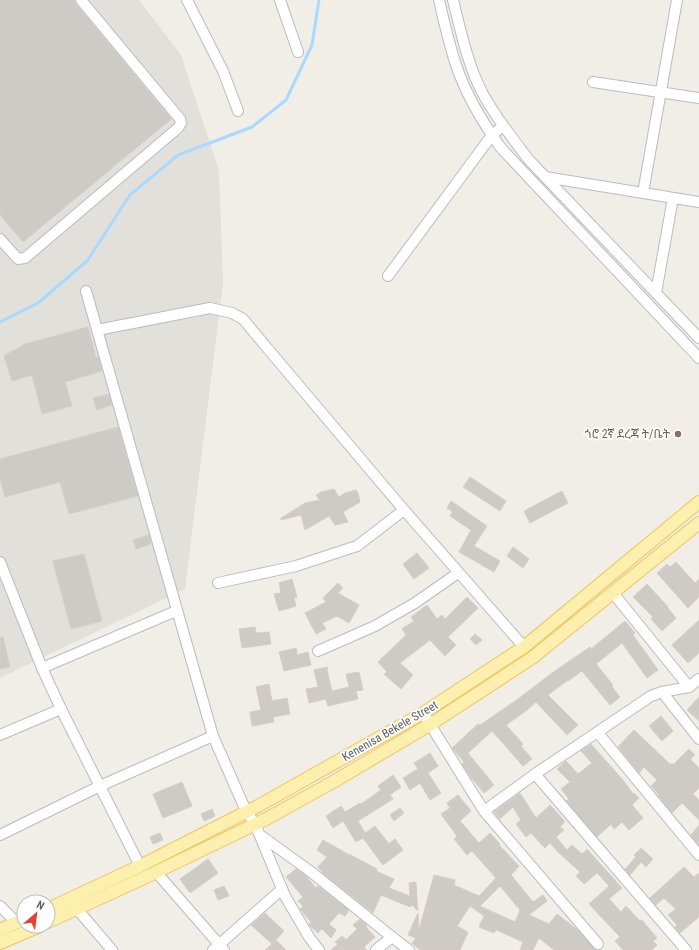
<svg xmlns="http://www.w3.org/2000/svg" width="699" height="950" viewBox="0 0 699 950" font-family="'Roboto Condensed','Noto Sans Ethiopic',sans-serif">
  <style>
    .industrial { fill: #e2e0db }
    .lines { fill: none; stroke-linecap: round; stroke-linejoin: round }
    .stream { stroke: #a9dafd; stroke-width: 3 }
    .building { fill: #cecac6; stroke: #d5cfc5; fill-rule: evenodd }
    .minor-casing { stroke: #b9bcc0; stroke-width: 12 }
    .major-casing { stroke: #efc560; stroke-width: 14 }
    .minor { stroke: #fff; stroke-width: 10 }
    .major { stroke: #fdefae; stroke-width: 12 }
    .education-dot { fill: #8d6e63; stroke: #fff; stroke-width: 1.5 }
    .labels { text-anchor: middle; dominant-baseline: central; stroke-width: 3.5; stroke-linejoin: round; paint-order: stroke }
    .education-label { font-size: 12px; fill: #785e54; stroke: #fff; text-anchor: end }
    .street-label { font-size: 12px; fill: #5e6266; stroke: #fff }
  </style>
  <rect width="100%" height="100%" fill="#f0eee6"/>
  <polygon class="industrial" points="0,0 139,0 181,55 219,171 223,282 185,589 0,678"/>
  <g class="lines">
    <polyline class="stream" points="0,322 38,303 87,261 130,195 178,155 252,127 286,100 312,45 319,0"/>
  </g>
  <g class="building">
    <polygon points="0,0 74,0 76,4 171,119 23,242 0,215"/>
    <polygon points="88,327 96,358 98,357 102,371 65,382 72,406 42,414 32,375 12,381 4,356 25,344"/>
    <polygon points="109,394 112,405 97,410 93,398"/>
    <polygon points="118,427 138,496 69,514 60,482 5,497 0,479 0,459"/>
    <polygon points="470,477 506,501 500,511 463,487"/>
    <polygon points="334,489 339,497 345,493 356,490 358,493 360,502 343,512 348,522 335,525 329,516 305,530 301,515 281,520 281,518 305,503 320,500 316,495 321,492"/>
    <polygon points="562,491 568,503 530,523 524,511"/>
    <polygon points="451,501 487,526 474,546 500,561 494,572 459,552 471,530 450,516 453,512 447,508"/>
    <polygon points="149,535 151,544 136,549 133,540"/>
    <polygon points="513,547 529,559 523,568 507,556"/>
    <polygon points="417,553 429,568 414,579 403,564"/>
    <polygon points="84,554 102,621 71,629 53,561"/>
    <polygon points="676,562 695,583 699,579 699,597 688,608 657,573 667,564 670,567"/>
    <polygon points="292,579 297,597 294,598 296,606 279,611 274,594 281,593 279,583"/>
    <polygon points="338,583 343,588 338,593 359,605 349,623 337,616 322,623 326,629 316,634 305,613 326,602 323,598"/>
    <polygon points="647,584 668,607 667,607 676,618 662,631 651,619 653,617 633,597"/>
    <polygon points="467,597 478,608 448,637 456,645 445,656 430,640 400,663 413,675 401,689 384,674 387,672 378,662 406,635 402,629 414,621 411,617 427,605 437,619 442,615 445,619"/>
    <polygon points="699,620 699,653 688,663 672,645"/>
    <polygon points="625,621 635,633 633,635 658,670 647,678 622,643 596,664 613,685 612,687 620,697 610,705 582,671 568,681 568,680 548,695 578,725 567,735 536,702 526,711 506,725 523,744 521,746 532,759 523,766 492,731 468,753 494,785 484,793 470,776 462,764 464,762 452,748 478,724 480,725 518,699 552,673 590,647 591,649"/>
    <polygon points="255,627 256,633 269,632 271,644 242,648 239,629"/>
    <polygon points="475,634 482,640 476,645 470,639"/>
    <polygon points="0,637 3,637 10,667 0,669"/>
    <polygon points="296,648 297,655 308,652 311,665 284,671 279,652"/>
    <polygon points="328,667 326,671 327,670 332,691 349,687 346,674 359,672 363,690 356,691 358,699 328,706 326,699 309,703 306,689 318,687 314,670"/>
    <polygon points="269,684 272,701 287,698 290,714 273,717 274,722 252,726 250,712 261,710 256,687"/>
    <polygon points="699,697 699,721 687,710"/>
    <polygon points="661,716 673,731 662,741 649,726"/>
    <polygon points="634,730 671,765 672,763 673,765 689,749 695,755 690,759 699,768 699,788 693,794 699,800 699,820 682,803 672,813 658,795 659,795 651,786 657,780 644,767 639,773 618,747"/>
    <polygon points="591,744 623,780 633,794 634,793 639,798 632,805 643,818 629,830 622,822 614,829 611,824 597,837 566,801 569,799 561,789 570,782 557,769 566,761 578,774 592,763 581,751"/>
    <polygon points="430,753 438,766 428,773 441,793 430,800 420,783 410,790 403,778 418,769 414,763"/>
    <polygon points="393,775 401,787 390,795 393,799 358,821 365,833 375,826 389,844 395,839 403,850 383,865 363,838 356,842 343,821 333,828 326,816 341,806 345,812 360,803 361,804 381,790 378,786"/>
    <polygon points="182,782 192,806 163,818 153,794"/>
    <polygon points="520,793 536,818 550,805 564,820 564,823 560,827 564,830 556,837 567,850 572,845 582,854 587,849 622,888 609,899 621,912 626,906 640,921 642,920 657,938 653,941 657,945 652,950 623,950 615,941 620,937 589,904 609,886 597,873 584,884 576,876 580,872 559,853 550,843 545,848 531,833 526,837 516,824 521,820 513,807 500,819 494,812"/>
    <path d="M458 795 471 811 460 821 479 843 490 833 500 844 499 845 519 866 511 875 533 902 543 895 547 901 529 915 549 924 557 914 579 931 596 950H554L539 938 533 950H520L523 942 496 930 494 933 479 927 484 916 470 906 457 926 468 932 460 950H420L412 943 416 938 408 935 418 913 419 930 434 875 455 880 454 885 479 896 496 878 472 851 467 855 454 839 457 836 441 814 450 808 447 803ZM500 886 520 910 515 922 480 906Z"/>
    <polygon points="400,808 404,813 394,821 390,815"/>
    <polygon points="212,809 215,816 204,821 201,814"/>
    <polygon points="699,825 699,845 691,835"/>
    <polygon points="160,833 163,840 153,844 150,837"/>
    <polygon points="323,840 351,856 349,854 377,869 376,871 394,879 389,888 410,896 409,883 416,882 417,899 418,900 417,901 418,911 412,905 410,907 381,895 373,913 325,875 318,867 327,857 317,850"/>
    <polygon points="641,848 653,859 646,867 641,862 630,875 625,869 636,857 634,855"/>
    <polygon points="208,859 218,873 190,893 180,879"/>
    <polygon points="684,867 694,877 699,873 699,917 680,933 675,927 677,925 668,915 676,909 664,898 656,905 650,898"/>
    <polygon points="296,869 306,876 316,888 318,886 349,910 345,916 339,913 329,924 336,930 331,938 322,929 318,933 309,925 311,922 300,909 303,906 298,901 303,897 286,877"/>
    <polygon points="224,886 229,896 218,900 214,890"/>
    <polygon points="265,913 284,931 272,944 276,940 286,950 265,950 272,944 251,925"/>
    <polygon points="360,919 367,925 366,927 375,937 364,947 367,950 331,950 338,944 335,942 342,936 346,940 357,929 353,925"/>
  </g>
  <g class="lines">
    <g class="minor-casing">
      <g id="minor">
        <polyline points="187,0 223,71 238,111"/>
        <polyline points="280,0 298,52"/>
        <path d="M439 0C444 22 449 44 456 65 466 95 483 123 501 148L699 358"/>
        <path d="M453 0C461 32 468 66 483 94 496 118 513 139 529 160L699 338"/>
        <polyline points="593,82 699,98"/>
        <polyline points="545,177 699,202"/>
        <polyline points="643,193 677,0"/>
        <polyline points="0,239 18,259 25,258 178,128 181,123 180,119 81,0"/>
        <polyline points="388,276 492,135 503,126"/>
        <polyline points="86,291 213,736 246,811 255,824 285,896 309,937 319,950"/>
        <polyline points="656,293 673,198"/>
        <polyline points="97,330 210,308 232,313 243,319 268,349 404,510 524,647"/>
        <polyline points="0,562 42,668 61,709 140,866"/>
        <polyline points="218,583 296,566 357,546 404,510"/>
        <polyline points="613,593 689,687"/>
        <polyline points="318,651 375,626 415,603 458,573"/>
        <polyline points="42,668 176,611"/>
        <polyline points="662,692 699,739"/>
        <polyline points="423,713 484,811 598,944"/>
        <polyline points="598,733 699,855"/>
        <polyline points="0,735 61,709"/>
        <polyline points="535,774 686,950"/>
        <polyline points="484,811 535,774 651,696 662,692 689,687 699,679"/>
        <polyline points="0,835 100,786 213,736"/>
        <polyline points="260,835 310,871 392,937 409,950"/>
        <polyline points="156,872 224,950"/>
        <polyline points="0,906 17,923"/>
        <polyline points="77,909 112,950"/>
        <polyline points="213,950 282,889"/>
        <polyline points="376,950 392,937"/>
      </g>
    </g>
    <g class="major-casing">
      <g id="major">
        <polyline points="48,909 140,866 258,806 423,713 524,647 699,502"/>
        <polyline points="48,922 146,877 268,818 333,782 431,724 532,658 699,523"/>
        <polyline points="0,930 24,919"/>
        <polyline points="0,943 40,926"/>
      </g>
    </g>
    <use href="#minor" class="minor"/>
    <use href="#major" class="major"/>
  </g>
  <circle class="education-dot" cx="678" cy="434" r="4"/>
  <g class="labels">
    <g class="education-label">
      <text x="670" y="434">ጎሮ 2ኛ ደረጃ ት/ቤት</text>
    </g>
    <g class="street-label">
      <text transform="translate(390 731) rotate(-30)">Kenenisa Bekele Street</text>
    </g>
  </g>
  <g transform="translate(36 914) rotate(28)"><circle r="19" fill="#ffffff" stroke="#bfc0c2"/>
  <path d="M0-3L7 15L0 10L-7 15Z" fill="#e64136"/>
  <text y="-6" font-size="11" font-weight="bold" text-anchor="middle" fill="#5e6266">N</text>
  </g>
</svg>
